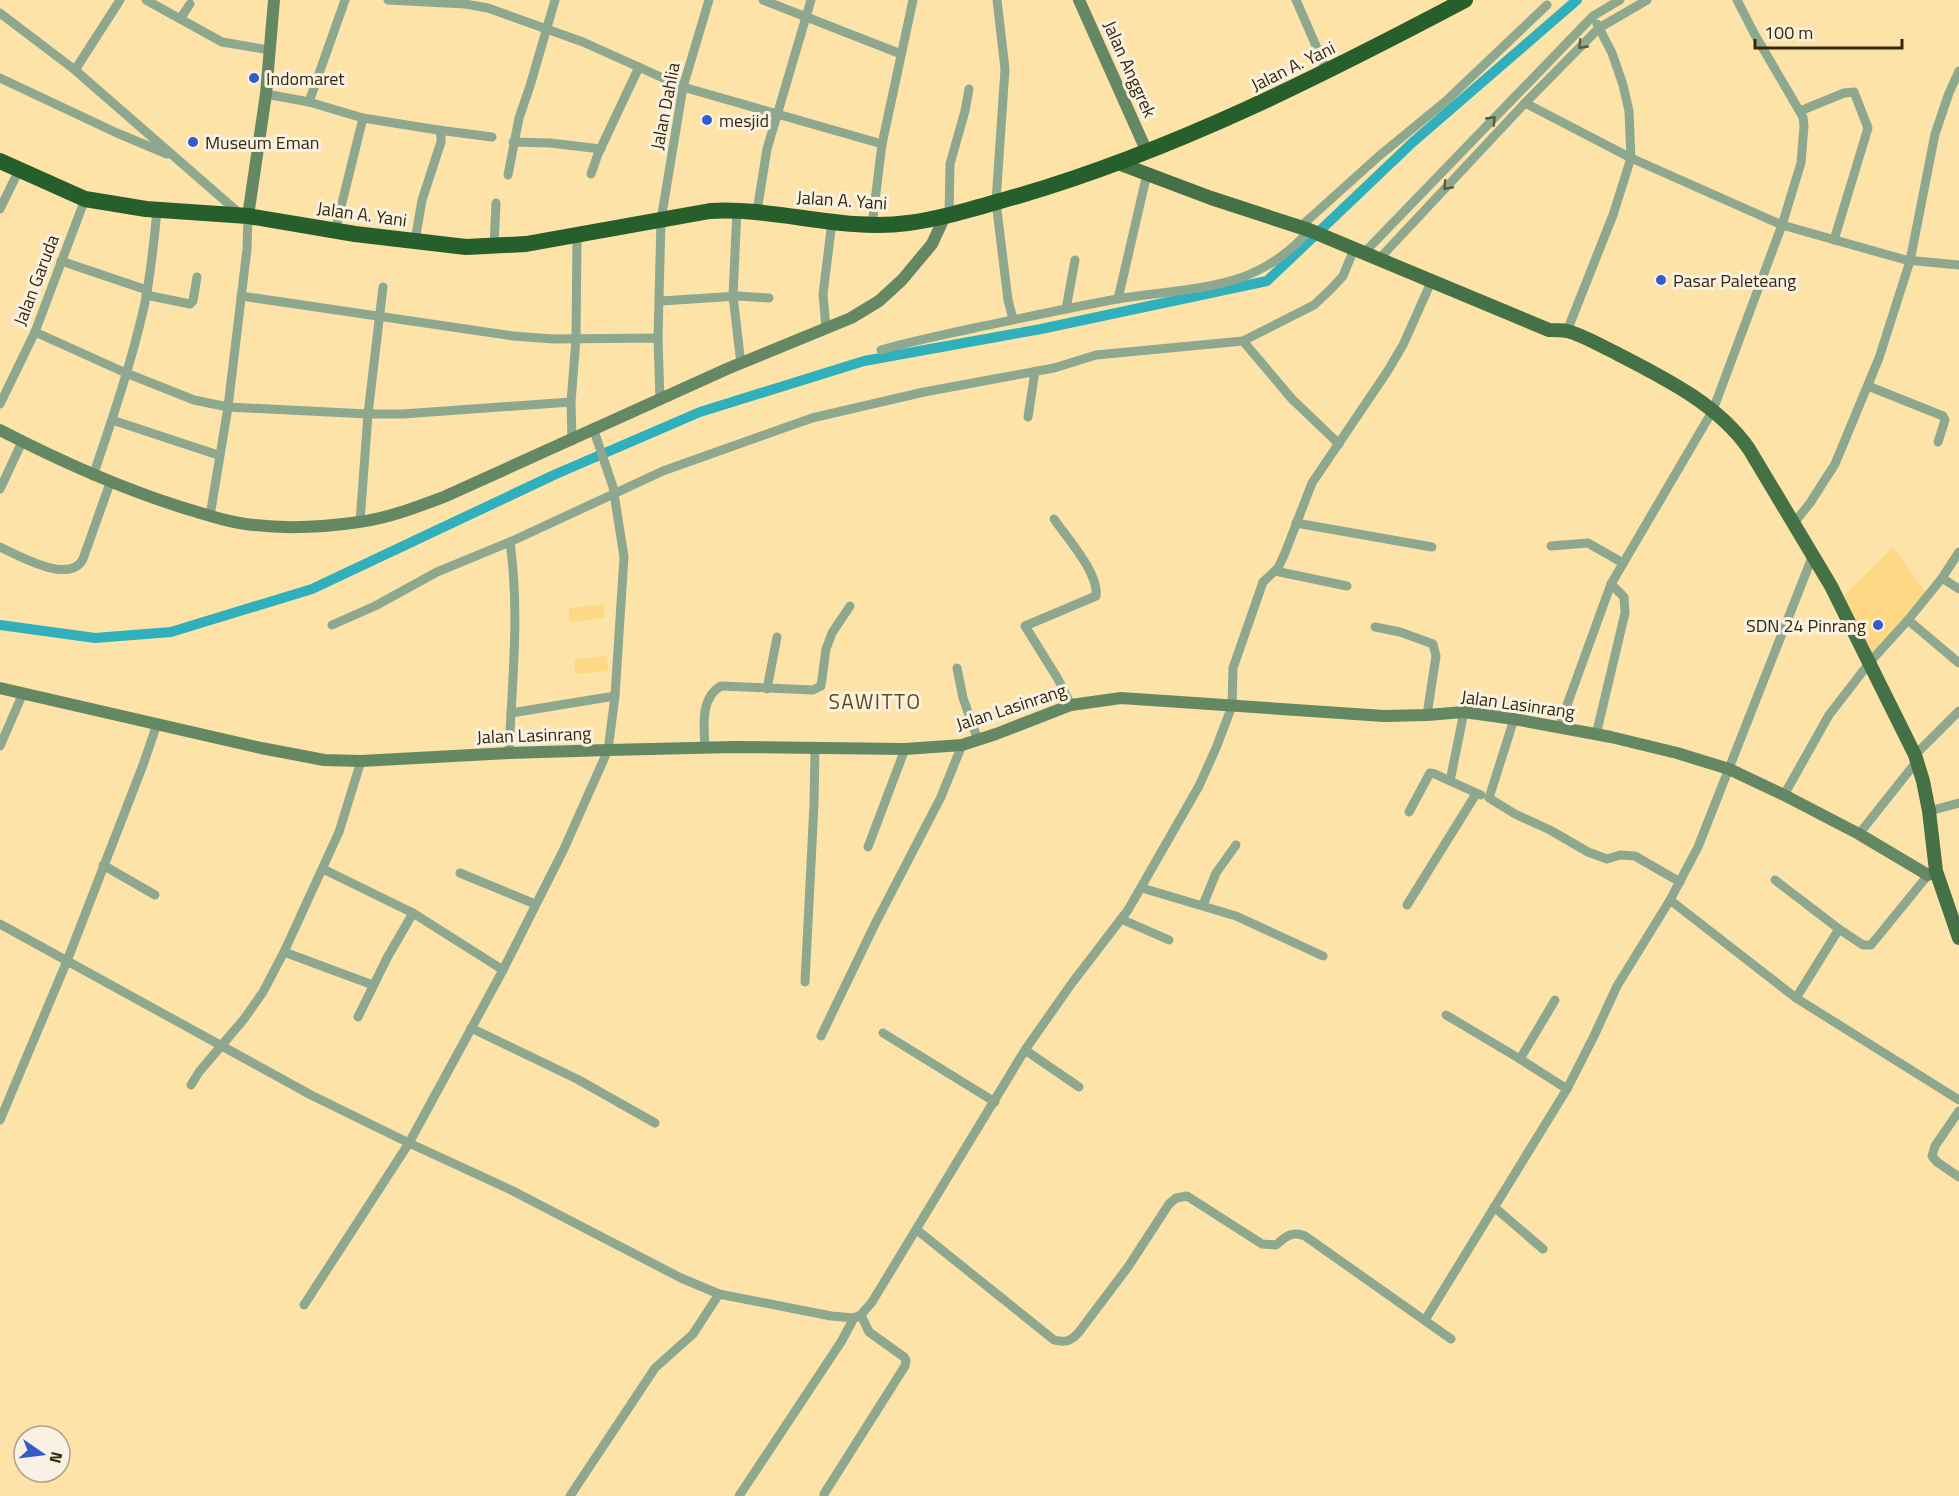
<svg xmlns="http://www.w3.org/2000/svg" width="1959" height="1496" viewBox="0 0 1959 1496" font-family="'Titillium Web',sans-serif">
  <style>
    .built { fill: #ffd886 }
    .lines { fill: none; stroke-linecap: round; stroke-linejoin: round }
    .canal { stroke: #30b0bd; stroke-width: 10 }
    .street { stroke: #8ea78f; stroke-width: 9 }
    .secondary { stroke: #648864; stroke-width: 12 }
    .primary { stroke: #447246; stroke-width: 14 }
    .highway { stroke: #275f2c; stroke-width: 16 }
    .oneway { stroke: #595b3e }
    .poi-dot { fill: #325bcb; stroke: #f9f2e4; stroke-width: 2 }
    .labels { text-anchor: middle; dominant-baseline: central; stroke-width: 6; stroke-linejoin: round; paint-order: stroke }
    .street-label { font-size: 18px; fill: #362808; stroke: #f9f2e4 }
    .poi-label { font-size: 18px; fill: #362808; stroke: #f9f2e4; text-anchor: start }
    .quarter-label { font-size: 21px; letter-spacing: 1.5px; fill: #624a0d; stroke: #f9f2e4 }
  </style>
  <rect width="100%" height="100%" fill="#fee3a8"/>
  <g class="built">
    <polygon points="1893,547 1926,593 1872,655 1844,595"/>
    <polygon points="604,604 604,618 569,622 569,608"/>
    <polygon points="607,656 608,671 575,674 574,659"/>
  </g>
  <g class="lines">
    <polyline class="canal" points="0,625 95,638 171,632 312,589 556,474 700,412 864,361 1041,329 1267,281 1413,142 1577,0"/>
    <g class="street">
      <polyline points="146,0 222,42 269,50"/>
      <polyline points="388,0 465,4 488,8 583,42 683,87 882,144"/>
      <polyline points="763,0 901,54"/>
      <polyline points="997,0 1005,69 996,202 1008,300 1013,319"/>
      <polyline points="1296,0 1327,71"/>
      <polyline points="0,13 75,70 239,213"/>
      <polyline points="180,19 190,4"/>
      <polyline points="75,70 120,0"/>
      <polyline points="0,78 117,133 167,154"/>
      <polyline points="266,94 309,102 363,118 438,130 441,134 441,142 422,200 415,241"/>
      <polyline points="309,102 345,0"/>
      <polyline points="1525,103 1631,158 1782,225 1906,260 1959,265"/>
      <polyline points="1800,111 1844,93 1854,92 1868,128 1834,240"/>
      <polyline points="438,130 492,137"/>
      <polyline points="513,142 550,143 601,149"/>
      <polyline points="591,174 598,154 639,67"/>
      <polyline points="508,175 519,118 530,86 555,0"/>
      <polyline points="0,209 19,170"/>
      <polyline points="737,210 733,296 741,364"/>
      <polyline points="757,211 767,149 811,0"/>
      <polyline points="949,215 950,164 965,111 969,89"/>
      <polyline points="872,225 882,144 913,0"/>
      <polyline points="1300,227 1379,156 1446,101 1547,5"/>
      <polyline points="335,231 363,118"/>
      <polyline points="494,246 496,203"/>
      <polyline points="1364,253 1593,16 1620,0"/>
      <polyline points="1379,259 1525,103 1599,28 1647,0"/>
      <polyline points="61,261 147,290"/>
      <polyline points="146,295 190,304 193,301 197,277"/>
      <polyline points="241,296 513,336 553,339 658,338 660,400"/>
      <polyline points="1118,299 1147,174"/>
      <polyline points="661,301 738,296 769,298"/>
      <polyline points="1066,309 1075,260"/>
      <polyline points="826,328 823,294 832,222"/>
      <polyline points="1567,331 1613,215 1631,158 1629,111 1623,85 1612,53 1597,24"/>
      <polyline points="35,332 126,373 194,400 228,407 368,414 403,414 571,402"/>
      <polyline points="658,338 661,220 683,87 709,0"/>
      <polyline points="1243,341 1292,399 1339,444"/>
      <path d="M881 350C912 341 943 335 974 328 1022 318 1069 308 1117 299 1158 292 1203 291 1243 277 1267 268 1294 250 1309 230"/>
      <polyline points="1868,386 1943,416 1945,420 1938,442"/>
      <polyline points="0,404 35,332 85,199"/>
      <polyline points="1028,417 1035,371"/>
      <polyline points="112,420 218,455"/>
      <polyline points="572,441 571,402 576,339 577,236"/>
      <path d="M93 476C112 420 131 364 144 307 151 275 154 242 157 210"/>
      <polyline points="0,489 22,442"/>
      <polyline points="210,516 228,407 247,249 248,216"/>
      <path d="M1054 519C1067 538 1099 573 1096 596L1025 626 1058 679 1071 705"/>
      <polyline points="360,522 368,414 383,287"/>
      <polyline points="1296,523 1432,547"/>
      <polyline points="1794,523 1810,503 1835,464 1879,358 1910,261 1935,134 1949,93 1959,71"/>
      <polyline points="1551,546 1588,543 1623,563"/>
      <path d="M0 547C19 556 70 585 83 559L110 483"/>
      <polyline points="1275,571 1347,586"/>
      <polyline points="1942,578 1959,589"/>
      <polyline points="1908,620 1959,663"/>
      <polyline points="332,625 375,606 437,572 510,542 663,471 812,418 924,392 1054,368 1096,355 1243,341 1314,305 1330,290 1343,276 1354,249"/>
      <polyline points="1375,627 1400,632 1433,644 1436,656 1427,715"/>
      <polyline points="957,668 963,698 978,740"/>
      <polyline points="767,689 777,637"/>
      <polyline points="1464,712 1450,781 1481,795"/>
      <polyline points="511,713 615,696"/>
      <polyline points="1514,719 1489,798 1515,814 1550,830 1588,852 1607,859 1620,855 1635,856 1680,882"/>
      <polyline points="1559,727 1611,584 1713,410 1782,225 1801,163 1804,126 1803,117 1755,35 1737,0"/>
      <polyline points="1596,735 1625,613 1624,597 1611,584"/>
      <polyline points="0,746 23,693"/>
      <path d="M705 747C704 726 700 698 721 686L813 690 821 686 826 649 832 633 850 606"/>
      <path d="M509 753C512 681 520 614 510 542"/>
      <polyline points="1915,755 1959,711"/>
      <polyline points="1784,795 1829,715 1870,662 1908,620 1942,578 1959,552"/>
      <polyline points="1929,811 1959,803"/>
      <polyline points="1409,812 1430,773 1435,774 1450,781"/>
      <polyline points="1859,834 1917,761"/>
      <polyline points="868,847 905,749"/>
      <polyline points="103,865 155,895"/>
      <polyline points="323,869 413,913 503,970"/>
      <polyline points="460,873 535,904"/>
      <polyline points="1775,880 1839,929 1796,998"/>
      <polyline points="1142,888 1236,916 1323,956"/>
      <polyline points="1670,900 1796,998 1959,1100"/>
      <polyline points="1203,905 1216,873 1236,845"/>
      <polyline points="1407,905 1476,794"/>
      <polyline points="1121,919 1169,940"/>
      <polyline points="0,924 311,1095 409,1143 511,1190 681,1278 719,1294 831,1316 854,1318 861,1315 872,1302 1025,1050 1072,983 1128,910 1199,786 1216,748 1232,706 1233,668 1263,582 1278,568 1285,553 1312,483 1387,372 1403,345 1432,280"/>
      <polyline points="1839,929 1863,945 1871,945 1928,875"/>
      <polyline points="284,952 373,985"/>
      <polyline points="805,982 814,804 815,749"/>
      <polyline points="1446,1015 1520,1059 1567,1089"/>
      <polyline points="358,1017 387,958 413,913"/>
      <polyline points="471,1028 577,1079 655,1123"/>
      <polyline points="883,1033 995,1102"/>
      <polyline points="821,1036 875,924 941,797 962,745"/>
      <polyline points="1025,1050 1079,1087"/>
      <polyline points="1520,1059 1555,1000"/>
      <polyline points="191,1085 199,1072 244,1019 263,992 284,952 339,832 361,761"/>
      <polyline points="1959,1111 1935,1146 1932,1156 1937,1162 1959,1177"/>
      <polyline points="0,1120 67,961 143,765 157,724"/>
      <polyline points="1494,1207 1543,1249"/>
      <path d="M917 1230 1054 1340C1066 1343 1071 1341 1079 1332L1128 1267 1169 1204 1176 1198 1187 1196 1262 1244 1276 1245C1286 1236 1292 1231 1305 1236L1451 1339"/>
      <polyline points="304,1305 409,1143 503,970 563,851 608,750 615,696 624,557 613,487 594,431"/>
      <polyline points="1425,1320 1567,1089 1594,1036 1617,986 1670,900 1698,847 1813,555"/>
      <polyline points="824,1494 905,1366 906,1360 904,1357 869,1332 861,1315"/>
      <polyline points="570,1496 655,1368 693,1334 719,1294"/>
      <polyline points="739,1496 841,1342 854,1318"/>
    </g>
    <g class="secondary">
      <polyline points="1079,0 1147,152"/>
      <polyline points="248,216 266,94 274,0"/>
      <path d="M0 430C60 461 120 488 184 508 207 515 231 523 254 525 289 529 325 527 359 522 389 518 417 507 446 496L729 368 851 318 879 301 902 280 932 244 945 216"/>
      <polyline points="0,688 261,748 324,760 361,761 509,753 608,750 734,747 905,749 962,745 996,734 1071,705 1121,698 1384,716 1427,715 1464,712 1514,719 1611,737 1677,753 1729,769 1784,795 1859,834 1928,875 1936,871"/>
    </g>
    <path class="primary" d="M1118 163 1211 198 1309 230 1549 330C1555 330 1561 330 1567 331 1583 335 1599 345 1614 352 1662 377 1717 403 1749 449L1831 586 1915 755 1923 781 1929 811 1936 871 1959 938"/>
    <path class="highway" d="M0 161 85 199 146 209 248 216 355 234 466 247 526 244 710 211C776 207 842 232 908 223 945 218 982 206 1018 196 1175 150 1321 76 1465 0"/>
  </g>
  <defs><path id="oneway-chevron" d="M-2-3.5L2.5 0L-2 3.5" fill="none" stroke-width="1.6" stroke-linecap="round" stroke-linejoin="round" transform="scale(1.5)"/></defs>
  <g class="oneway">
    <use href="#oneway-chevron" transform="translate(1582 45) rotate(134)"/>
    <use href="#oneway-chevron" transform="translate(1492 120) rotate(-46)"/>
    <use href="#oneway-chevron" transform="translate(1447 186) rotate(133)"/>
  </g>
  <g class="poi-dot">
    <circle cx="254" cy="78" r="6"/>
    <circle cx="707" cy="120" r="6"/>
    <circle cx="193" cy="142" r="6"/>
    <circle cx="1661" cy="280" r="6"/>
    <circle cx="1878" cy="625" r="6"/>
  </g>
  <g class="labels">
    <g class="street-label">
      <text transform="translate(1293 66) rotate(-26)">Jalan A. Yani</text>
      <text transform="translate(1130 69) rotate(66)">Jalan Anggrek</text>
      <text transform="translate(665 106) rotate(-79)">Jalan Dahlia</text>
      <text transform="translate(842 200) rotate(4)">Jalan A. Yani</text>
      <text transform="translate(362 214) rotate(8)">Jalan A. Yani</text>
      <text transform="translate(36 280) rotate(-69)">Jalan Garuda</text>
      <text transform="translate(1518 704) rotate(8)">Jalan Lasinrang</text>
      <text transform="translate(1011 707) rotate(-18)">Jalan Lasinrang</text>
      <text transform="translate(534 735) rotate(-2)">Jalan Lasinrang</text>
    </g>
    <g class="poi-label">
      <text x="266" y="78">Indomaret</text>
      <text x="719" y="120">mesjid</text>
      <text x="205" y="142">Museum Eman</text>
      <text x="1673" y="280">Pasar Paleteang</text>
      <text x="1866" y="625" text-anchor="end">SDN 24 Pinrang</text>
    </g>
    <g class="quarter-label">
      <text x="875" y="701">SAWITTO</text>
    </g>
  </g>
  <g transform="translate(42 1454) rotate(104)"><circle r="28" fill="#f9f2e4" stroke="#aba18c" stroke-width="1.5"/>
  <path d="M0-4.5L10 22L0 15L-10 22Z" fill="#325bcb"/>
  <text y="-9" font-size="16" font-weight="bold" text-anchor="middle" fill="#362808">N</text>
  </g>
  <path d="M1755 39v9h147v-9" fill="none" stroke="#362808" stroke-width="3"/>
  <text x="1764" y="39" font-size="18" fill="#362808" stroke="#f9f2e4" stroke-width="4.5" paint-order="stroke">100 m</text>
</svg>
